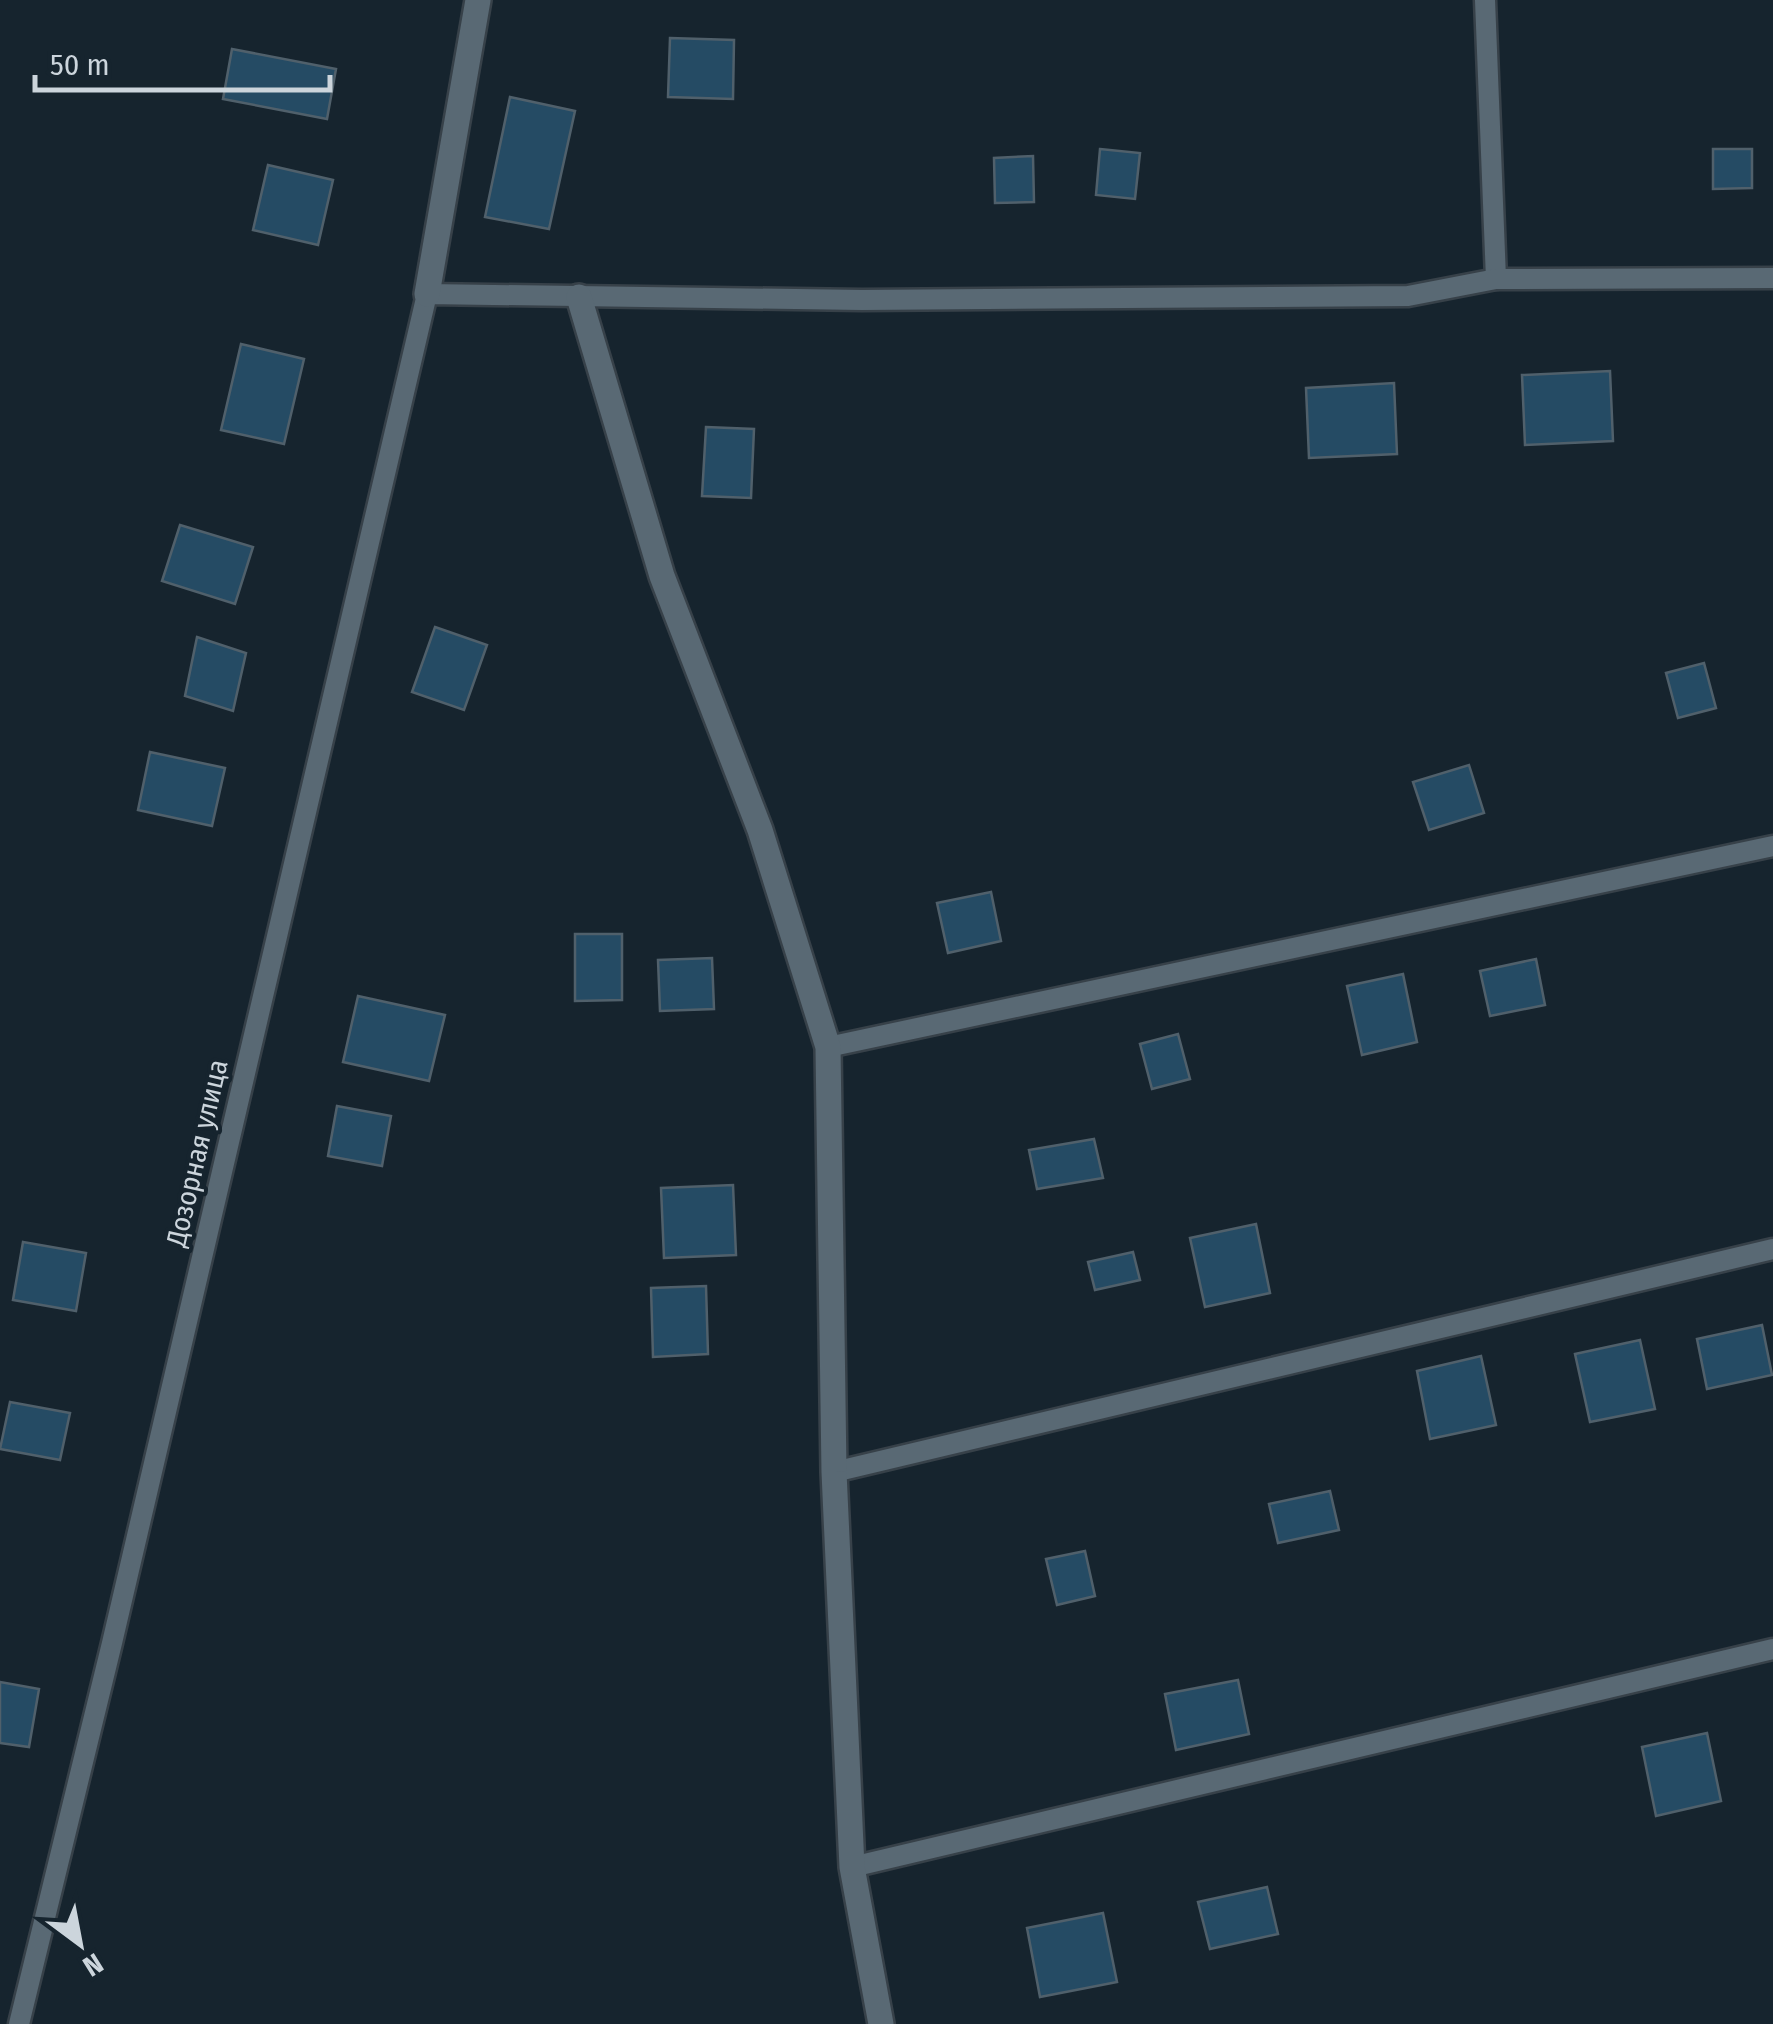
<svg xmlns="http://www.w3.org/2000/svg" width="1773" height="2024" viewBox="0 0 1773 2024" font-family="'Fira Sans Condensed',sans-serif">
  <style>
    .building { fill: #254b64; stroke: #50606b; stroke-width: 2.5 }
    .lines { fill: none; stroke-linecap: round; stroke-linejoin: round }
    .service-casing { stroke: #374149; stroke-width: 25 }
    .minor-casing { stroke: #374149; stroke-width: 30 }
    .service { stroke: #596974; stroke-width: 20 }
    .minor { stroke: #596974; stroke-width: 25 }
    .labels { text-anchor: middle; dominant-baseline: central; stroke-width: 8; stroke-linejoin: round; paint-order: stroke }
    .street-label { font-size: 28px; fill: #ccd5dc; stroke: #16242e }
  </style>
  <rect width="100%" height="100%" fill="#16242e"/>
  <g class="building">
    <polygon points="670,38 734,40 733,99 668,97"/>
    <polygon points="232,49 336,69 327,119 223,99"/>
    <polygon points="510,97 575,111 549,229 485,217"/>
    <polygon points="1100,149 1140,153 1135,199 1096,195"/>
    <polygon points="1713,149 1752,149 1752,188 1713,189"/>
    <polygon points="1033,156 1034,202 995,203 994,158"/>
    <polygon points="268,165 333,180 318,245 253,230"/>
    <polygon points="241,344 304,359 284,444 221,430"/>
    <polygon points="1610,371 1613,441 1525,445 1522,375"/>
    <polygon points="1394,383 1397,454 1309,458 1306,388"/>
    <polygon points="706,427 754,429 751,498 702,496"/>
    <polygon points="180,525 253,547 235,604 162,581"/>
    <polygon points="435,627 487,645 464,710 412,692"/>
    <polygon points="197,637 246,653 233,711 185,696"/>
    <polygon points="1704,663 1716,708 1678,718 1666,673"/>
    <polygon points="150,752 225,768 212,826 138,810"/>
    <polygon points="1469,765 1484,813 1429,830 1413,782"/>
    <polygon points="991,892 1001,941 948,953 937,903"/>
    <polygon points="575,934 622,934 622,1000 575,1001"/>
    <polygon points="712,958 714,1009 660,1011 658,960"/>
    <polygon points="1536,959 1545,1005 1490,1016 1480,971"/>
    <polygon points="1403,974 1417,1042 1362,1055 1347,986"/>
    <polygon points="358,996 445,1015 429,1081 343,1062"/>
    <polygon points="1178,1034 1190,1079 1152,1089 1140,1044"/>
    <polygon points="337,1106 391,1116 382,1166 328,1156"/>
    <polygon points="1094,1139 1103,1178 1037,1189 1029,1150"/>
    <polygon points="733,1185 736,1255 664,1258 661,1188"/>
    <polygon points="1256,1224 1270,1293 1205,1307 1190,1238"/>
    <polygon points="23,1242 86,1253 76,1311 13,1300"/>
    <polygon points="1133,1252 1140,1280 1095,1290 1088,1262"/>
    <polygon points="706,1286 708,1354 653,1357 651,1288"/>
    <polygon points="1762,1325 1772,1375 1707,1389 1697,1339"/>
    <polygon points="1640,1340 1655,1409 1590,1422 1575,1354"/>
    <polygon points="1481,1356 1496,1425 1430,1439 1417,1371"/>
    <polygon points="10,1402 70,1413 60,1460 0,1449"/>
    <polygon points="1330,1491 1339,1530 1278,1543 1269,1504"/>
    <polygon points="1085,1551 1095,1596 1057,1605 1046,1559"/>
    <polygon points="1238,1680 1249,1734 1176,1750 1165,1694"/>
    <polygon points="0,1682 39,1689 29,1747 0,1743"/>
    <polygon points="1707,1733 1721,1801 1656,1816 1642,1747"/>
    <polygon points="1267,1887 1278,1934 1210,1949 1198,1902"/>
    <polygon points="1103,1913 1117,1982 1040,1997 1027,1928"/>
  </g>
  <g class="lines">
    <g class="service-casing">
      <g id="service">
        <polyline points="1485,0 1496,279"/>
        <polyline points="828,1047 1773,846"/>
        <polyline points="834,1472 1773,1249"/>
        <polyline points="852,1867 1773,1649"/>
        <polyline points="19,2024 112,1643 427,294 862,300 1408,296 1496,279 1773,278"/>
      </g>
    </g>
    <g class="minor-casing">
      <g id="minor">
        <polyline points="427,294 478,0"/>
        <polyline points="579,297 662,576 760,830 828,1047 834,1472 852,1867 881,2024"/>
      </g>
    </g>
    <use href="#service" class="service"/>
    <use href="#minor" class="minor"/>
  </g>
  <g class="labels">
    <g class="street-label">
      <text transform="translate(197 1153) rotate(-77)">Дозорная улица</text>
    </g>
  </g>
  <g transform="translate(80 1944) rotate(148)" stroke="#16242e" stroke-width="8" paint-order="stroke">
  <path d="M0-8L18 38L0 25L-18 38Z" fill="#ccd5dc"/>
  <text y="-15" font-size="28" font-weight="bold" text-anchor="middle" fill="#ccd5dc">N</text>
  </g>
  <path d="M35 75v15h295v-15" fill="none" stroke="#ccd5dc" stroke-width="5"/>
  <text x="50" y="75" font-size="30" fill="#ccd5dc" stroke="#16242e" stroke-width="8" paint-order="stroke">50 m</text>
</svg>
